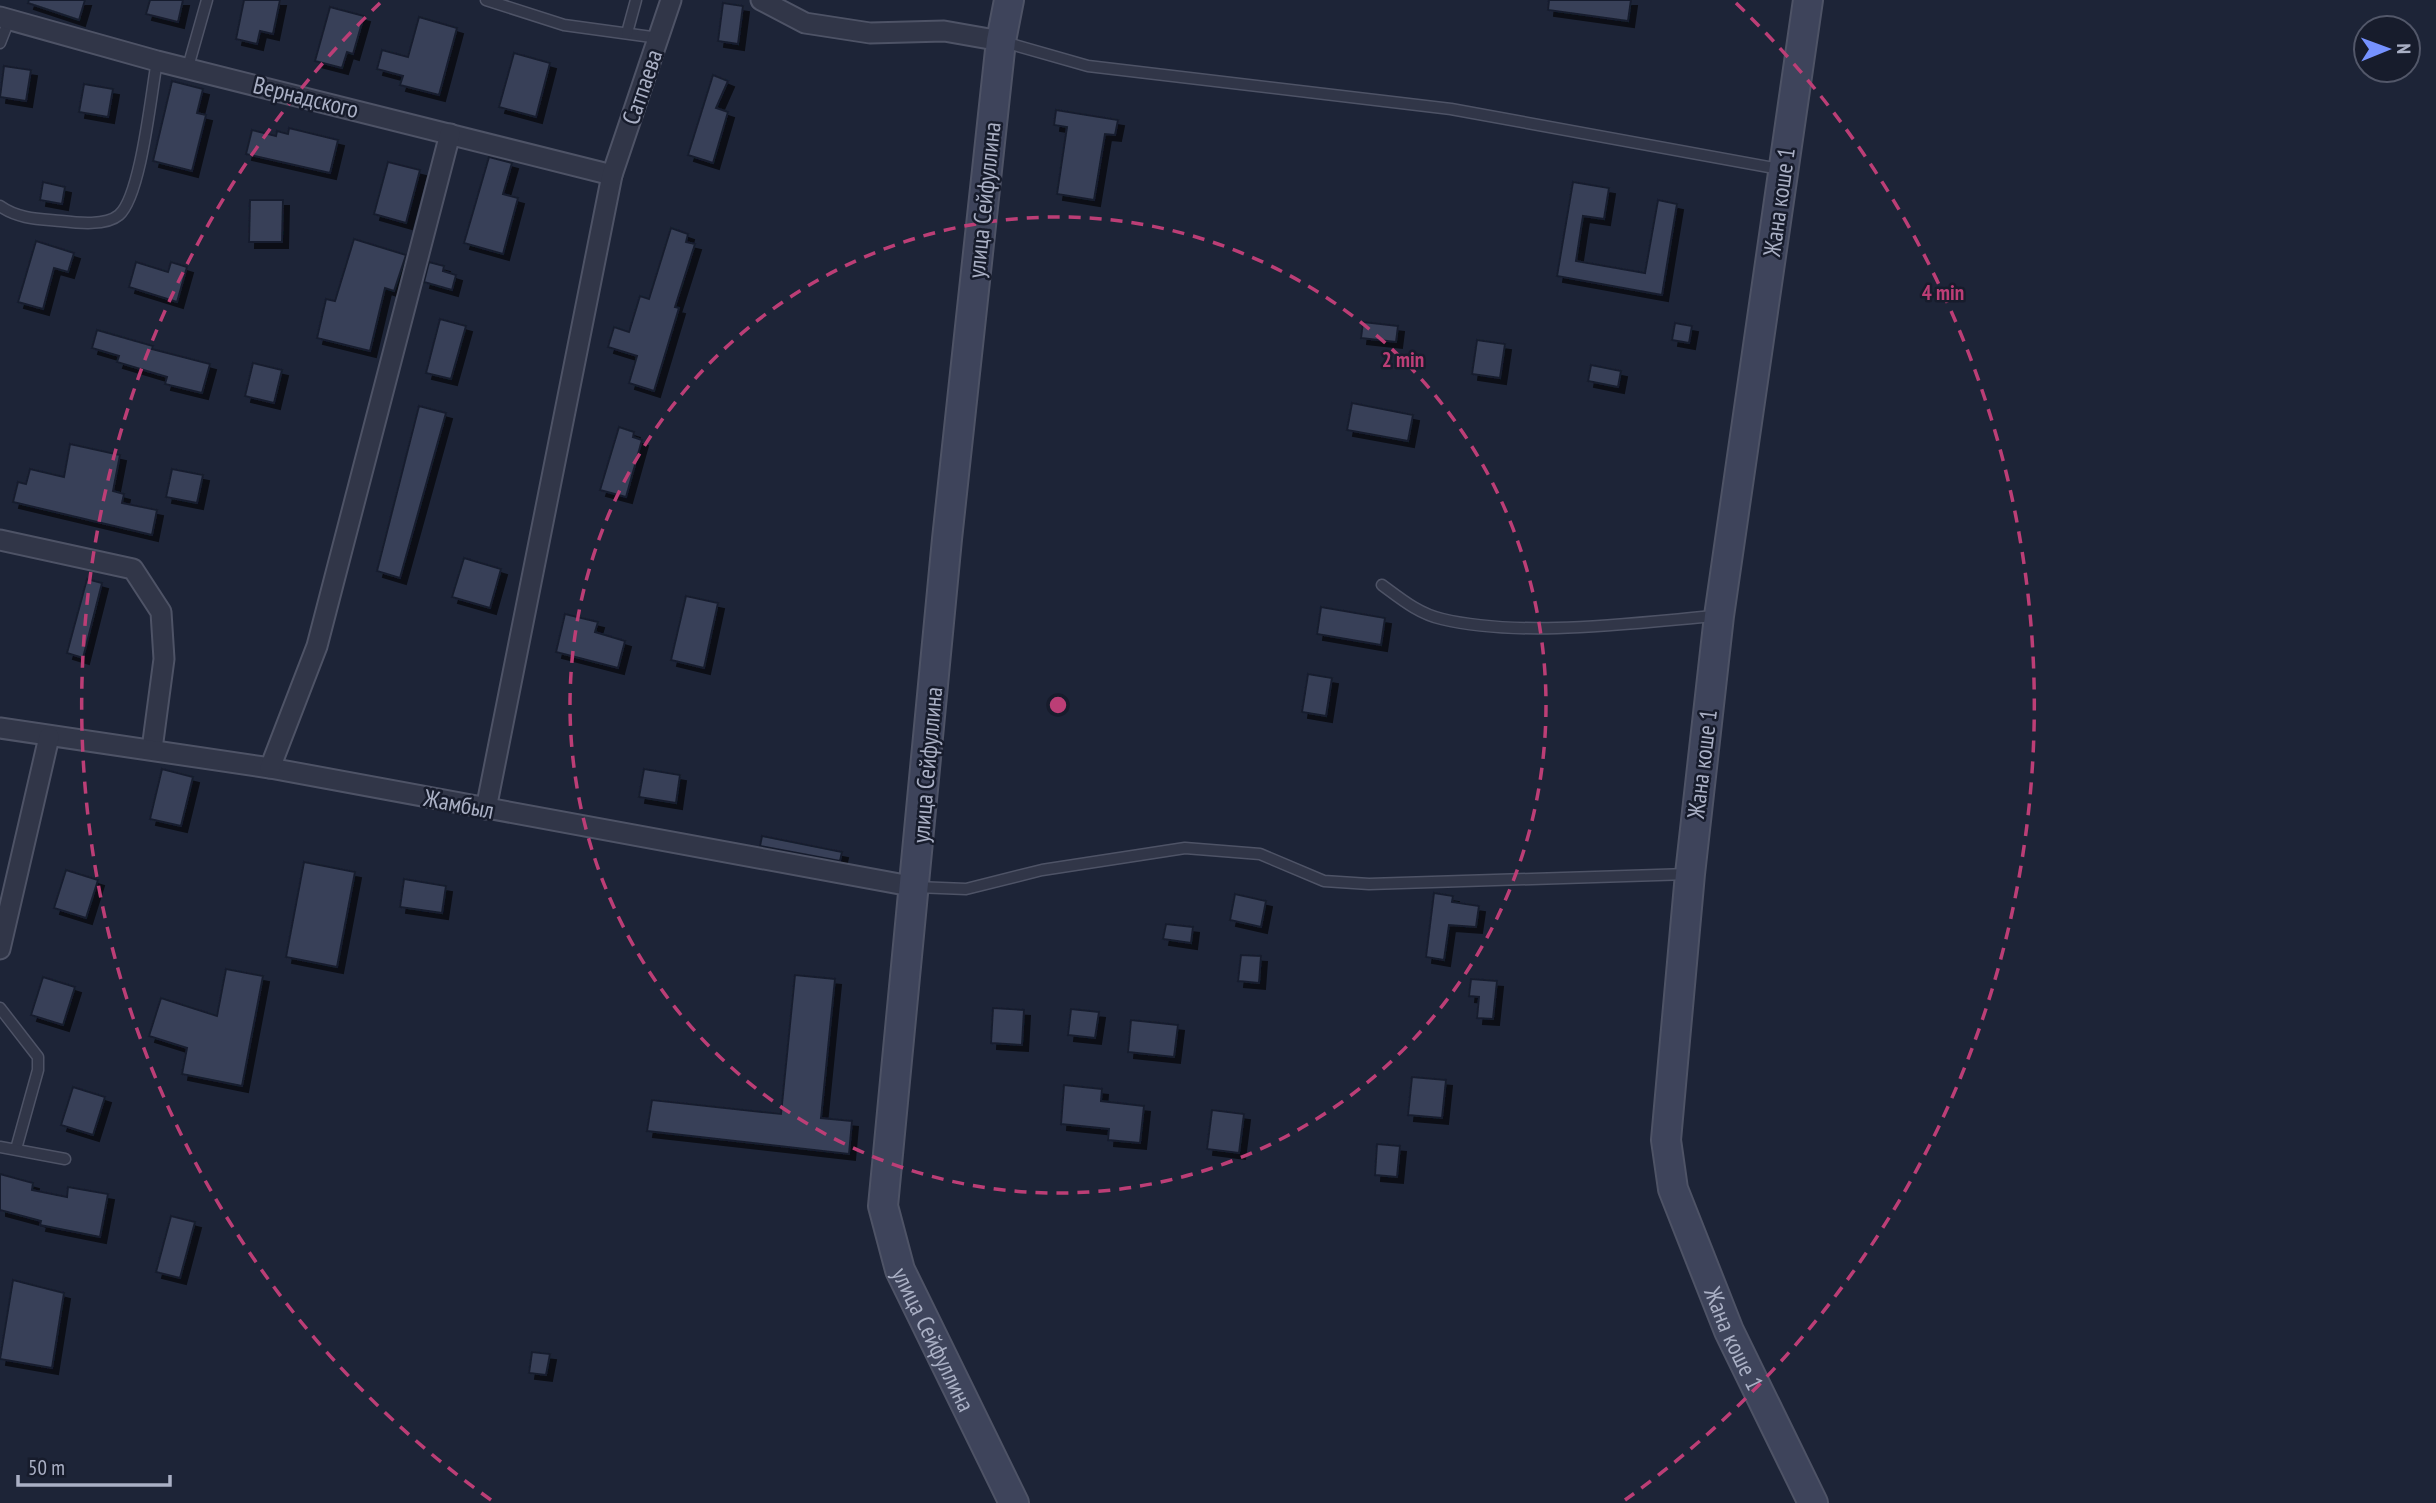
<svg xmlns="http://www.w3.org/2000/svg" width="2436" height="1503" viewBox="0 0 2436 1503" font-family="'PT Sans Narrow',sans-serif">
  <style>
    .building { fill: #394158; stroke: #181e2e; stroke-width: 2; filter: url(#shadow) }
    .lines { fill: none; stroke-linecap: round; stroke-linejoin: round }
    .lane-casing { stroke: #4e5366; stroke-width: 13 }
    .street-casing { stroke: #4e5366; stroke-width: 23 }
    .secondary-casing { stroke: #4e5366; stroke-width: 32 }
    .lane { stroke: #313648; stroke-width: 10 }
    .street { stroke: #313648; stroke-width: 19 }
    .secondary { stroke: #3e445b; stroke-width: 28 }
    .ring { fill: none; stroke: #bc3e76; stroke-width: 3.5; stroke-dasharray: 12 9 }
    .labels { text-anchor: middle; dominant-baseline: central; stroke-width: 5; stroke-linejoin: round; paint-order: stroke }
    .street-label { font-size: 24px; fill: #aab0c5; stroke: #171c2c }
    .centre { fill: #bc3e76; stroke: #171c2c; stroke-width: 3.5 }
    .ring-label { font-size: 21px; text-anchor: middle; font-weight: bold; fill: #bc3e76; stroke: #171c2c; stroke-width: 5; stroke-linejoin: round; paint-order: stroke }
  </style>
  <defs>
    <filter id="shadow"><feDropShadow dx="6" dy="6" stdDeviation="0" flood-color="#0009"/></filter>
  </defs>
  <rect width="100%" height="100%" fill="#1d2437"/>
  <g class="building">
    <polygon points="29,0 85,0 79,20 28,3"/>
    <polygon points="150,0 183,0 178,22 146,14"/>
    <polygon points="244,0 280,0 273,34 260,31 257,44 236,39"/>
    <polygon points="1549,0 1631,0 1628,21 1548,10"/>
    <polygon points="723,3 743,6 738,44 718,41"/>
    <polygon points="330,7 364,16 353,54 347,52 342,68 315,61"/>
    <polygon points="419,17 457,28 439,95 400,85 403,76 377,69 382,50 408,57"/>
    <polygon points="514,53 550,63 536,117 499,107"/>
    <polygon points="4,66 31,70 26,101 0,97"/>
    <polygon points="713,75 728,81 716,108 728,112 713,163 688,155"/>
    <polygon points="172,81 203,89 197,113 206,115 192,171 153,161"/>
    <polygon points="84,84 113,89 108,117 79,112"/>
    <polygon points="1056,110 1118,120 1115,135 1105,134 1094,200 1057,194 1067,127 1054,125"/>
    <polygon points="289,128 338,140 330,173 246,154 252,130 276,136 277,131 288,134"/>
    <polygon points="489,157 512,163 503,194 518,198 503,254 464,243"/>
    <polygon points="388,162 420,170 406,223 374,214"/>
    <polygon points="43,182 65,187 62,204 40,200"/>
    <polygon points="1573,182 1609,188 1604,219 1583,216 1576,261 1645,273 1658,200 1677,204 1662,295 1557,276"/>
    <polygon points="250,200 283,200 282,242 249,242"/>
    <polygon points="671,228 688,234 686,242 695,244 675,307 679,308 654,391 629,383 637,356 608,347 614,327 629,332 640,296 649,299"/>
    <polygon points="354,239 406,255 394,291 385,288 370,351 317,338 326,299 335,301"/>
    <polygon points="36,241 74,253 68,272 54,268 43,309 18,302"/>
    <polygon points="136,262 168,272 171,262 187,267 177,302 129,287"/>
    <polygon points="429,262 444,266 443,271 456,275 452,290 424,282"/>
    <polygon points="440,319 466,326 451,379 426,373"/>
    <polygon points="1363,322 1398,326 1396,342 1361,338"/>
    <polygon points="1675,323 1692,326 1689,343 1672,340"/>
    <polygon points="97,330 153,346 152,349 210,364 202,393 165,384 167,377 117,362 119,356 92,348"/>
    <polygon points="1477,340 1505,344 1500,378 1472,374"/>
    <polygon points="253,363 282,370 274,403 245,396"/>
    <polygon points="1591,365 1621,371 1618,387 1588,381"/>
    <polygon points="1352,403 1413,415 1408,441 1347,430"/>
    <polygon points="419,406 446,413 400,578 377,571"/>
    <polygon points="619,427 634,432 633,437 642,440 626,497 600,490"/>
    <polygon points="70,444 120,455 113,491 124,494 122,503 157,510 152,535 13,502 18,482 26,484 30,469 64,477"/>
    <polygon points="172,469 203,475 197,503 166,497"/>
    <polygon points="464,558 501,569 490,608 452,597"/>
    <polygon points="87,579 102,583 83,658 67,653"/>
    <polygon points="686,596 718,603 704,668 671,660"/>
    <polygon points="1321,607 1385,618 1381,645 1317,634"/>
    <polygon points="565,614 598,622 595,632 625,641 618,668 556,652"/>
    <polygon points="1308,674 1332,678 1326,716 1302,712"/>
    <polygon points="162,769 193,777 181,826 150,819"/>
    <polygon points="644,769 680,775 676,803 639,797"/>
    <polygon points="762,836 842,852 840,861 760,846"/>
    <polygon points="304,862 355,872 337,967 286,957"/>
    <polygon points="66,870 98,880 86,918 54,908"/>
    <polygon points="404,879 446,886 442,913 400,907"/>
    <polygon points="1434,893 1453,896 1452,902 1479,906 1476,927 1449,925 1444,960 1426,957"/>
    <polygon points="1235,894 1266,901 1261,927 1230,920"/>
    <polygon points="1166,924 1193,927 1191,943 1163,939"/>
    <polygon points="1241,955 1261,956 1259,983 1238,981"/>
    <polygon points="226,969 263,976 242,1086 182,1074 187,1048 149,1036 161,998 217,1016"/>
    <polygon points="795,975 835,979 821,1118 852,1121 849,1154 647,1131 652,1100 781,1114"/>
    <polygon points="43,977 75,987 63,1025 31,1015"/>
    <polygon points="1471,979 1497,981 1493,1019 1477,1018 1479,997 1469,996"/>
    <polygon points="993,1008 1024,1010 1022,1045 991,1043"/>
    <polygon points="1071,1009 1099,1012 1095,1038 1068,1035"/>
    <polygon points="1131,1020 1178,1025 1174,1057 1128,1052"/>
    <polygon points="1412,1077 1446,1080 1442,1118 1408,1115"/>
    <polygon points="1064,1085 1102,1089 1101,1101 1144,1106 1140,1143 1108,1140 1109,1129 1061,1124"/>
    <polygon points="73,1087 105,1097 93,1135 61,1125"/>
    <polygon points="1212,1110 1244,1114 1239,1153 1207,1149"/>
    <polygon points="1377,1144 1400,1146 1397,1177 1375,1175"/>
    <polygon points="0,1174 33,1183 32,1190 67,1197 68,1187 108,1194 100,1237 40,1225 41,1221 0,1210"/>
    <polygon points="171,1216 195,1222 180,1278 156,1272"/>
    <polygon points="13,1280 64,1293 52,1368 0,1359"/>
    <polygon points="532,1352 550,1354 546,1375 529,1373"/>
  </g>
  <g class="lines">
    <g class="lane-casing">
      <g id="lane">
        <polyline points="486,0 564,25 659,38"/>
        <polyline points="627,33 636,0"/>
        <polyline points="1004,42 1088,66 1451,109 1780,169"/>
        <polyline points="0,43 9,20"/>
        <polyline points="188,67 207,0"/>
        <path d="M0 206C18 219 40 219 61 221 78 223 106 226 119 215 141 196 151 94 157 61"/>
        <path d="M1382 585C1401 599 1419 614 1442 619 1521 638 1633 623 1715 616"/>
        <polyline points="916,887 966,889 1042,870 1185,848 1260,854 1324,881 1369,884 1689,874"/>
        <polyline points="0,1008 38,1057 38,1070 16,1149"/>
        <polyline points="0,1147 65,1159"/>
      </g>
    </g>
    <g class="street-casing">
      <g id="street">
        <polyline points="761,0 805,23 870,33 944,31 1001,41"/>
        <polyline points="0,17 157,61 612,175"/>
        <polyline points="0,540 133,569 161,612 164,659 152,749"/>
        <polyline points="0,728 270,768 916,887"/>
        <polyline points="270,768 317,646 450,134"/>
        <polyline points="486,809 612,175 671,0"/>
        <polyline points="0,949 49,737"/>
      </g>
    </g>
    <g class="secondary-casing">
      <g id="secondary">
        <path id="s1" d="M1009 0 1001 41 947 539 883 1206 900 1270 1014 1503"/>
        <path id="s2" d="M1808 0 1719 616 1690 874 1666 1140 1673 1189 1729 1331 1813 1503"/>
      </g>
    </g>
    <use href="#lane" class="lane"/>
    <use href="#street" class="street"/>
    <use href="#secondary" class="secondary"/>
  </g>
  <g class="ring">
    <circle cx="1058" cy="705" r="488"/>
    <path d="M491 1500A976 976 0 0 1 380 3M1736 3A976 976 0 0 1 1625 1500"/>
  </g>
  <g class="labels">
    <g class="street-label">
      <text transform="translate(642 87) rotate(-71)">Сатпаева</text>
      <text transform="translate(306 97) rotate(14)">Вернадского</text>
      <text transform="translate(984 200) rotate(-84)">улица Сейфуллина</text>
      <text transform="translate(1779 202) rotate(-82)">Жана коше 1</text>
      <text transform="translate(1702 764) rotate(-83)">Жана коше 1</text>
      <text transform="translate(927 765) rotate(-85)">улица Сейфуллина</text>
      <text transform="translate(459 804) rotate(11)">Жамбыл</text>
      <text stroke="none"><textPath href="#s2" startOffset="1360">Жана коше 1</textPath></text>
      <text stroke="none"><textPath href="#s1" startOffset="1356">улица Сейфуллина</textPath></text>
    </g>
  </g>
  <circle cx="1058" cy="705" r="10" class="centre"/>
  <g class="ring-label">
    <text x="1943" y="300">4 min</text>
    <text x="1403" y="367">2 min</text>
  </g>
  <g transform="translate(2387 49) rotate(89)"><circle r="33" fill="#171c2c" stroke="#525769" stroke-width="2"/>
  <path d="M0-5L12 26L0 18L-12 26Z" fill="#7692ff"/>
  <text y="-10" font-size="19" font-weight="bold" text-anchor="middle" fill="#aab0c5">N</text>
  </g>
  <path d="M18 1475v10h152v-10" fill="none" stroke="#aab0c5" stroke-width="3.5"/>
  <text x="28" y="1475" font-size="21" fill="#aab0c5" stroke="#171c2c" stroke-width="5" paint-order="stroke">50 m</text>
</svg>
